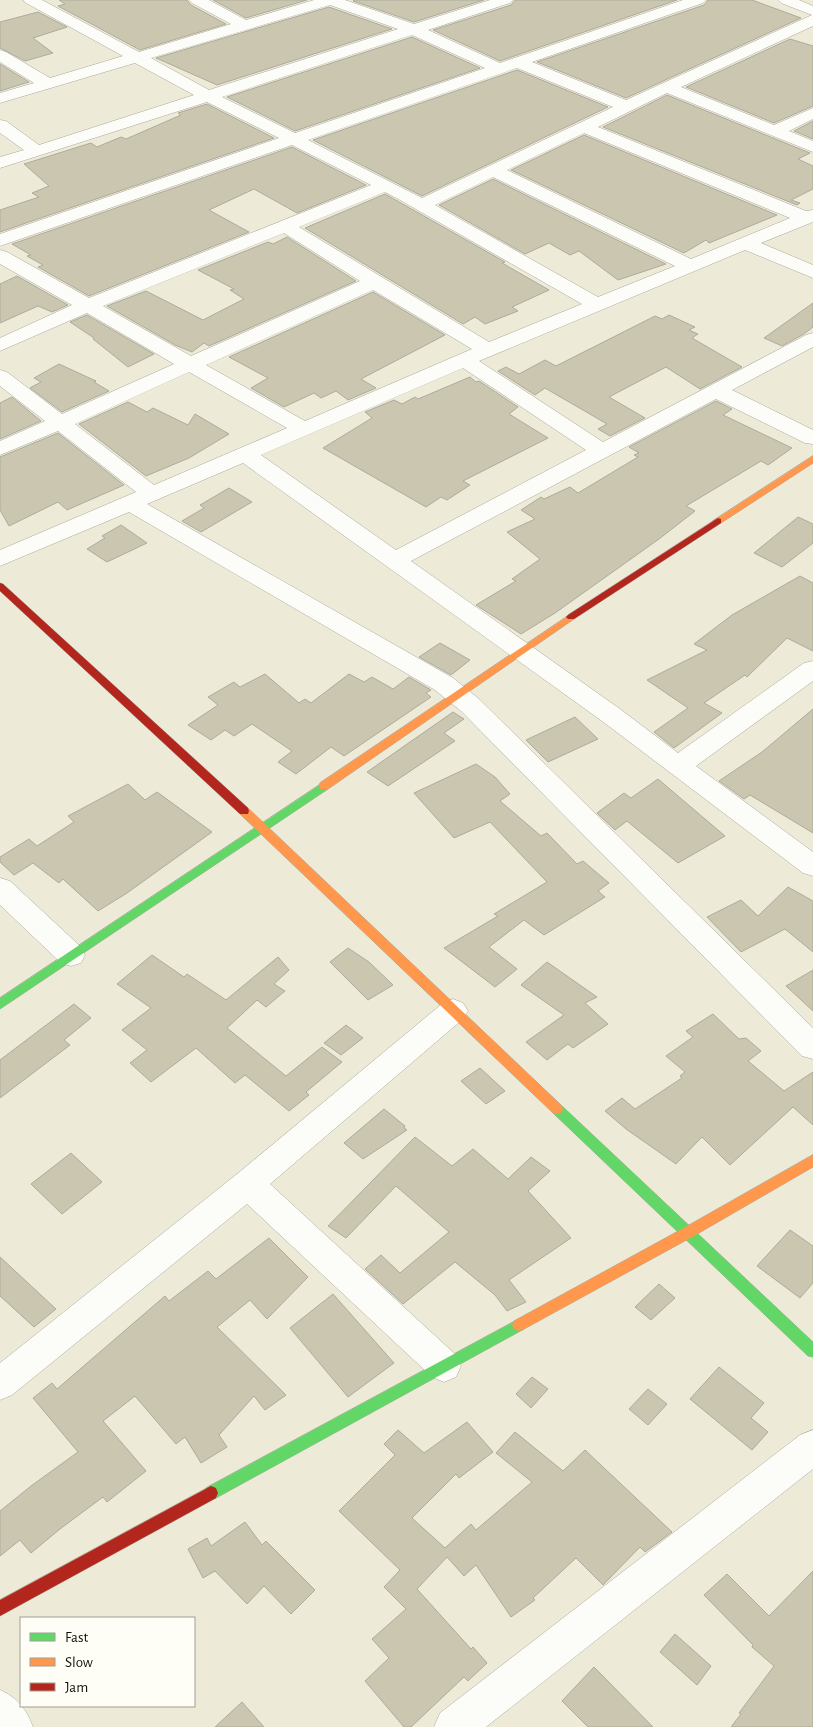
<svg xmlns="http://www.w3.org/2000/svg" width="813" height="1727" viewBox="0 0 813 1727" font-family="'Alegreya Sans',sans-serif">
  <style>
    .building { fill: #cac6af; stroke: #adab9d }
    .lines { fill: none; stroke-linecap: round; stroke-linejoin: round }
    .street-casing { stroke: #aaa89a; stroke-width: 1 }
    .fast-casing { stroke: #aaa89a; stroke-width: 1 }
    .slow-casing { stroke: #aaa89a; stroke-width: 1 }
    .jam-casing { stroke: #aaa89a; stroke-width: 1 }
    .street { fill: #fcfcf9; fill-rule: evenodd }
    .fast { fill: #63d668; fill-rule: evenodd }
    .slow { fill: #ff974d; fill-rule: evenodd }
    .jam { fill: #b3261e; fill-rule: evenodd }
  </style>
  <rect width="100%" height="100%" fill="#edead8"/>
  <g class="building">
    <polygon points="59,0 187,0 191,5 226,24 140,50 58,6 65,4"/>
    <polygon points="213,0 307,0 246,18"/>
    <polygon points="354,0 484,0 414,22 353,1"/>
    <polygon points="515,0 677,0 500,61 433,30 511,5"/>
    <polygon points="708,0 752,0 801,18 626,98 537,62 704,5"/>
    <polygon points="329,7 392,29 217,85 156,58"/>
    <polygon points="38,12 67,27 33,38 53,53 25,61 0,48 0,22"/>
    <polygon points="412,37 480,68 295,131 227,97"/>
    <polygon points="790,39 813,46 813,106 774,123 686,87"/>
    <polygon points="0,64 29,82 0,91"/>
    <polygon points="517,70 608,107 422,196 313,140"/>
    <polygon points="667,95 810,153 798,159 813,166 813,189 791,200 800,203 797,205 603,127"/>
    <polygon points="207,104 274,138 0,232 0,210 39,197 32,193 49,186 24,164 91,143 97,147 121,137 126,139 181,115 178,113"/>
    <polygon points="813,121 813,139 794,131"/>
    <polygon points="584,135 777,215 709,243 706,240 684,253 511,170"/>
    <polygon points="292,147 366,185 297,213 254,189 209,210 249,232 89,296 38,267 43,265 27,256 31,255 12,244"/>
    <polygon points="493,179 666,264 618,280 579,251 570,255 549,243 525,254 439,205"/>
    <polygon points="385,194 505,262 502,263 549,290 512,307 518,311 485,324 475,317 463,324 305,228"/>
    <polygon points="287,237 356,281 209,346 204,343 192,352 175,345 107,306 146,291 203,320 244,299 230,290 234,289 198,270 268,242 273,244"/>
    <polygon points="17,276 68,305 52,312 38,306 0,323 0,284"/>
    <polygon points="373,292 445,335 361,379 376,388 348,400 336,391 321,398 314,393 284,407 251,388 268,378 229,357"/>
    <polygon points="813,303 813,327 804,334 782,346 764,338"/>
    <polygon points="87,315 154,354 128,367 93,339 94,338 70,322"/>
    <polygon points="669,315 695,327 689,330 698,334 692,338 742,367 700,389 666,367 609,397 645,418 610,436 598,429 607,424 545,388 535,395 498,371 506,367 519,374 545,360 556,366 655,316 662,319"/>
    <polygon points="59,364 96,381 94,382 109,391 62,412 30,388 41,382 34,378"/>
    <polygon points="470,377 476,382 479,381 518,407 509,414 548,438 463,481 470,485 447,500 441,497 426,507 323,448 372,418 365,412 394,400 402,404 415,397 418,399"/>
    <polygon points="12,397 41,421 0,439 0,403"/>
    <polygon points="716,401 732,409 723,415 792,448 768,465 761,461 686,506 695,511 659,539 555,613 521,634 476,605 516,581 512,579 540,559 507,532 535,519 521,510 541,497 544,499 570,487 578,493 638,457 634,455 639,453 629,447"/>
    <polygon points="128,402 147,412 153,408 188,425 195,414 229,434 189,458 146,476 79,424"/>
    <polygon points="58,433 124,485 67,510 58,502 9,526 0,510 0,457"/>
    <polygon points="229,488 252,502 201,532 182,521 204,508 200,505"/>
    <polygon points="798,517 813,524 813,543 782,567 754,553"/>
    <polygon points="121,525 147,543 107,562 87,549 105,538 102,536"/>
    <polygon points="800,576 813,583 813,651 787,638 747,677 745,675 704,703 722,713 674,748 654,732 688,708 647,680 707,650 694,644 732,615"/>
    <polygon points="440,643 470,660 451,675 419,657"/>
    <polygon points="265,674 299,703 305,699 311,703 349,674 364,682 372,677 393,689 409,677 431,690 426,693 431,697 344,756 331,747 296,774 278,762 292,751 252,724 234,736 225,730 211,740 188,725 218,705 208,697 234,682 240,687"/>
    <polygon points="813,709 813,833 750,795 744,799 719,781 762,752"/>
    <polygon points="453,712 464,719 444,733 455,741 388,786 367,772"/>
    <polygon points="575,717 598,739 548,762 526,740"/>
    <polygon points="476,764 495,777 510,794 500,801 541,836 547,833 577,864 583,861 609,883 598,891 605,897 544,935 524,920 489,947 517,969 495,987 444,948 498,916 494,914 547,882 490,822 454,838 414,793"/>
    <polygon points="658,779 725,836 678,863 627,821 615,830 597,813 624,793 631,798"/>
    <polygon points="128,784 145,800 157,792 212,832 127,893 98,911 63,879 59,883 33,863 14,875 0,862 0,857 29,839 37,846 74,822 68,816"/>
    <polygon points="788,887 813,901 813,952 785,929 741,952 707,917 741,900 758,916"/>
    <polygon points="348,948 369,962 393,985 368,1000 330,962"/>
    <polygon points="152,955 184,977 187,974 226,1000 278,957 289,970 274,984 285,991 266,1007 257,1000 227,1028 286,1076 322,1047 342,1062 306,1092 309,1095 289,1111 245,1075 235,1083 196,1048 151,1082 130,1063 147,1050 122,1030 151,1008 117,984"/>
    <polygon points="547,962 597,997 585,1003 608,1024 573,1048 568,1044 547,1060 526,1042 564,1015 521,985"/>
    <polygon points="813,970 813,1011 786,986"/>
    <polygon points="74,1004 91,1018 64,1040 70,1045 0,1098 0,1060"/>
    <polygon points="713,1014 739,1039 746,1038 761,1051 748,1061 784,1091 813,1072 813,1125 793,1107 730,1165 702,1137 676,1164 626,1129 605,1111 622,1098 635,1109 682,1078 680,1076 685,1072 666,1056 693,1037 686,1031"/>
    <polygon points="346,1025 363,1038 341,1055 324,1043"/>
    <polygon points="480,1068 505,1091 486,1104 461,1081"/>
    <polygon points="384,1109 405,1126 404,1128 407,1130 363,1159 344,1143"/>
    <polygon points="415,1137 452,1166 473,1149 508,1179 531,1157 550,1171 528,1191 571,1238 509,1280 526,1302 507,1311 495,1295 455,1262 403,1304 365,1269 381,1255 400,1273 449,1232 396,1186 346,1238 328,1226"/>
    <polygon points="71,1153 102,1182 62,1214 31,1184"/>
    <polygon points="790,1230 813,1246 813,1283 800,1298 757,1266"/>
    <polygon points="269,1238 308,1277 267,1319 250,1300 217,1327 286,1395 265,1410 254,1396 219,1435 227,1447 201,1463 185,1437 176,1444 135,1396 103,1421 146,1471 107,1502 103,1497 60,1529 31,1553 20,1540 0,1556 0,1511 31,1486 78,1452 33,1398 52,1383 57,1389 165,1296 169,1301 208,1271 216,1279"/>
    <polygon points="0,1257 56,1309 34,1327 0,1296"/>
    <polygon points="659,1284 675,1298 651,1320 635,1307"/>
    <polygon points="333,1294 394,1363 348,1397 290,1328"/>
    <polygon points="719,1367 764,1403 751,1418 768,1432 752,1450 690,1399"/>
    <polygon points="532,1377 548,1389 531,1408 516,1394"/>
    <polygon points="648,1389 667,1404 648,1425 629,1409"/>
    <polygon points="467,1422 493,1452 459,1478 456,1474 412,1518 445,1548 471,1524 476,1530 532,1482 496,1453 515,1432 563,1471 585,1450 672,1532 645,1552 640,1547 603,1585 576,1558 533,1598 535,1600 511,1617 476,1565 464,1576 447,1557 417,1589 471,1649 473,1647 487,1663 468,1681 464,1677 411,1727 404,1727 365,1681 389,1658 372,1639 406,1609 384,1587 400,1570 339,1511 395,1455 384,1444 398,1430 424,1453"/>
    <polygon points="245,1522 262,1545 266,1541 315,1590 291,1614 264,1586 247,1604 215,1571 203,1578 188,1549 207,1538 211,1546"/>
    <polygon points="813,1571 813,1727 731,1727 741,1714 739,1713 774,1666 752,1647 753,1645 704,1595 727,1574 769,1616"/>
    <polygon points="675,1634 711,1666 697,1685 660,1652"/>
    <polygon points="594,1667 653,1727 588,1727 562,1701"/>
    <polygon points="242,1702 264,1727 215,1727"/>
  </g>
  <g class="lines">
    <g class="street-casing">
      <g id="street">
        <path d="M23 0H42L139 52 231 24 192 3 189 0H209L246 20 314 0H345L414 24 490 0H513L510 3 428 30 500 63 683 0H706L703 3 532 62 626 100 812 15 781 3 778 0H799L813 6V26L681 87 774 125 813 108V119L789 131 813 141V152L667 93 598 127 806 211 813 210V222L761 243 813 265V278L745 250 479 361 603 442 806 335 813 333V347L732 390 813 430V444L805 443 716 399 411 561 620 709 678 753 804 663 813 661V681L696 766 813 852V876L803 873 602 721 243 463 147 504 453 678 479 699 813 1028V1059L802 1056 461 711 435 690 129 512 0 566V550L136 492 58 431 0 455V441L45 421 0 386V370L7 372 62 414 174 364 87 313 0 351V338L72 305 0 264V250L7 252 89 298 371 185 292 145 0 246V234L279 138 207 102 0 168V157L24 150 0 133V120L6 121 39 145 194 95 135 63 0 103V93L34 83 0 62V50L6 52 50 78 123 56 26 3ZM330 5 398 29 209 90 151 58ZM412 35 485 68 295 133 222 97ZM517 68 613 107 422 198 308 140ZM584 133 790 218 691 259 507 170ZM493 177 675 266 598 297 435 205ZM385 192 400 200 582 304 489 342 299 227ZM284 233 360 281 191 356 103 306ZM373 290 472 349 305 421 206 365ZM463 368 586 450 396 550 261 455ZM189 372 287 428 154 485 75 424Z"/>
        <polygon points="0,878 10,881 81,947 85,955 81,963 71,966 61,963 0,905"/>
        <polygon points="453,999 463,1003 468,1011 463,1019 270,1184 456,1355 461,1366 456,1377 444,1382 432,1377 247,1204 12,1395 0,1400 0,1363 237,1174 443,1003"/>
        <polygon points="813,1430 813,1469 486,1727 434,1727 440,1713 800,1435"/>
        <path d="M0 1690C18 1698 26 1709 33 1727H0Z"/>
      </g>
    </g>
    <g class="fast-casing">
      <g id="fast">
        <polygon points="324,782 329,786 328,789 0,1009 0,998"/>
        <polygon points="557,1104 561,1105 813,1342 813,1357 808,1356 553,1113 551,1109 553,1105"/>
        <polygon points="519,1319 524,1321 526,1325 524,1329 216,1498 211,1500 206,1498 204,1493 206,1488"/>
      </g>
    </g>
    <g class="slow-casing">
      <g id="slow">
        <polygon points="813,456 813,463 721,523 715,523 713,521"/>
        <polygon points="571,614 574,615 576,617 574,619 328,789 320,789 319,786 320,783"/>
        <polygon points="244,807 248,808 561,1105 563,1109 561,1113 557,1114 553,1113 240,814 239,811"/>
        <polygon points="813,1155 813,1167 692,1237 524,1329 519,1331 514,1329 512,1325 514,1321 682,1229"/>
      </g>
    </g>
    <g class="jam-casing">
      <g id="jam">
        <polygon points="718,518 721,519 721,523 574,619 568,619 566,617 568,615"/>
        <polygon points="0,583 3,584 248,808 249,811 248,814 240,814 0,591"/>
        <polygon points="211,1486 216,1488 218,1493 216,1498 0,1616 0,1600"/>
      </g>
    </g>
    <use href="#street" class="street"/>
    <use href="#fast" class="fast"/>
    <use href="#slow" class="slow"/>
    <use href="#jam" class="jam"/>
  </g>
  <rect x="20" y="1617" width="175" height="90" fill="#fefdf6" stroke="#a09f96"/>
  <rect x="30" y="1633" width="25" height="8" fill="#63d668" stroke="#a09f96"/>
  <text x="65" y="1642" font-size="15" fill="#131106">Fast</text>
  <rect x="30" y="1658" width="25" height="8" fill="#ff974d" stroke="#a09f96"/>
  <text x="65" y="1667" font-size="15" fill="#131106">Slow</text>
  <rect x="30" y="1683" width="25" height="8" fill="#b3261e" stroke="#a09f96"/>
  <text x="65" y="1692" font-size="15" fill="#131106">Jam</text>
</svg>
